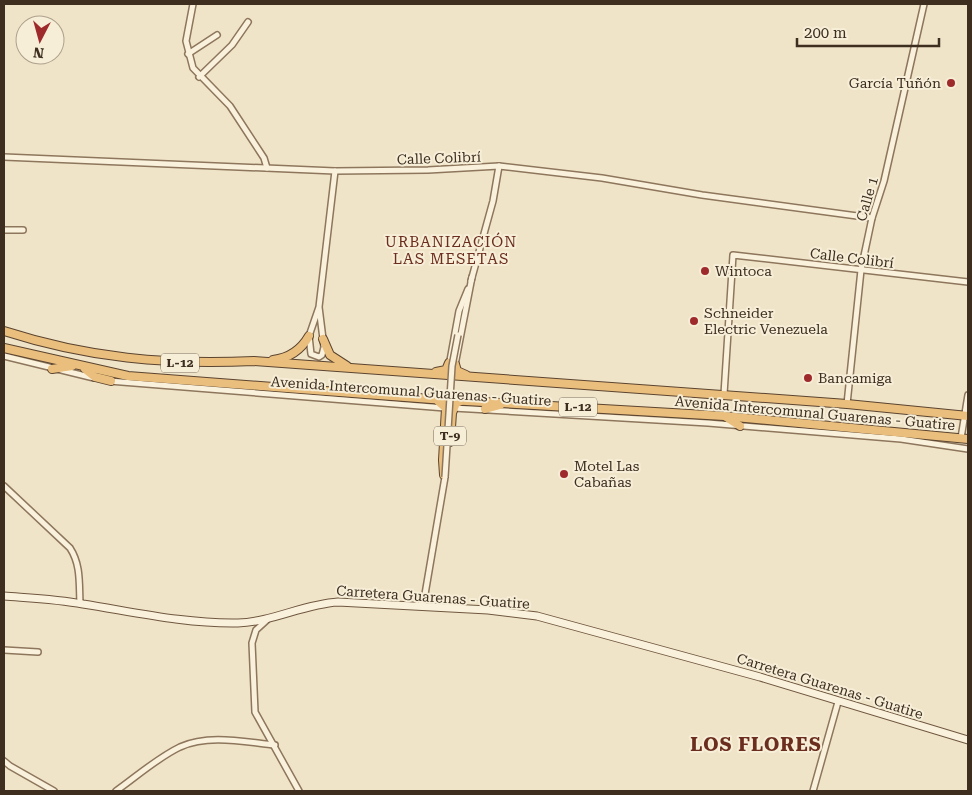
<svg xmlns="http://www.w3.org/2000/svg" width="972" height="795" viewBox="0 0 972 795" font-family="'Roboto Serif',serif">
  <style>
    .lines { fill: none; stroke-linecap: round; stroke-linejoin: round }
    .minor-casing { stroke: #8d765c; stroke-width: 8 }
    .secondary-casing { stroke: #6f573f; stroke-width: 9 }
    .trunk-casing { stroke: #5b4430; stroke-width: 10 }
    .minor { stroke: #faf1dc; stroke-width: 5 }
    .secondary { stroke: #faf1dc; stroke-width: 7 }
    .trunk { stroke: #eabe7c; stroke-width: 8 }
    .minor-bridge-casing { stroke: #8d765c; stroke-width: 8; stroke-linecap: butt }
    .minor-bridge { stroke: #faf1dc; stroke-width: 5 }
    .poi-dot { fill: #9e2a2b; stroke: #f7eed8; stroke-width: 2 }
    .labels { text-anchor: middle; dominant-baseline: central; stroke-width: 4; stroke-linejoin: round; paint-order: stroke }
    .shield { fill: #f7eed8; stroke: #756857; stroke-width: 1 }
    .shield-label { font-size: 12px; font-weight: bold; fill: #3d2e20 }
    .poi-label { font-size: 14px; fill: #3d2e20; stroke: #f7eed8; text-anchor: start }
    .street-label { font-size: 14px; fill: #3d2e20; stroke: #f7eed8 }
    .neighbourhood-label { font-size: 15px; letter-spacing: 1px; fill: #6b2e1e; stroke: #f7eed8 }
    .district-label { font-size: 19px; font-weight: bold; letter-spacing: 1px; fill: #6b2e1e; stroke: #f7eed8 }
  </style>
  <rect width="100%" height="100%" fill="#f0e4c8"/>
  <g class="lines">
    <g class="minor-casing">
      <g id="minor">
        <polyline points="193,4 186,41 193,68 230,106 264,158 267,168"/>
        <polyline points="188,54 217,35"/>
        <polyline points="199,77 232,45 248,22"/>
        <polyline points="4,157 335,171 428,170 499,166 602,178 702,195 872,218"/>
        <polyline points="4,230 23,230"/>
        <polyline points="471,281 493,201 499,166"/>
        <polyline points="319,307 324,347 322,355 319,357 311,354 309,336 319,307 335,171"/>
        <polyline points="4,356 94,378"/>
        <polyline points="455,365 472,277"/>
        <polyline points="449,366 459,311 468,289"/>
        <polyline points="109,381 445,408"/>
        <polyline points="724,394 733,255 968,282"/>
        <polyline points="847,404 861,270 872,218 884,181 924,4"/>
        <polyline points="453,408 708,423 901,439 968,449"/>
        <polyline points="961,438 968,395"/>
        <path d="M4 486 70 548C81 565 79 583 80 603"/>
        <polyline points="423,606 445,477"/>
        <polyline points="267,620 256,630 252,643 255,712 299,791"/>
        <polyline points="4,650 38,652"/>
        <polyline points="4,761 10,766 54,791"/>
        <path d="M116 791C136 777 157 758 180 747 209 734 244 742 275 745"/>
        <polyline points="813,791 838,702"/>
      </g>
    </g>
    <g class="secondary-casing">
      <path id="secondary" d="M4 596C30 598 57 599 83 604 134 612 186 624 238 623 272 622 304 604 338 602L488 610 537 616 760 677 968 740"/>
    </g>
    <g class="trunk-casing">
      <g id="trunk">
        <path d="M4 331C88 358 165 365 254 361L847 404 968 416"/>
        <polyline points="323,339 330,355 347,366"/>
        <polyline points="4,348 128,376 431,399 724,416 968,439"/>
        <path d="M273 360C289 358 301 350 309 336"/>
        <polyline points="455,364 457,371 466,375"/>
        <polyline points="52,369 72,366"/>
        <polyline points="85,369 95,377 111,381"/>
        <polyline points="436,372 446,370 449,363"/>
        <polyline points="438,401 446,408 443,460 444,475"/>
        <polyline points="485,409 500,405"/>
        <polyline points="726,417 740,426"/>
        <polyline points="450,442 452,413 456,403 461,401"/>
      </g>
    </g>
    <use href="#minor" class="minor"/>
    <use href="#secondary" class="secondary"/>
    <use href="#trunk" class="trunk"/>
    <g class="minor-bridge-casing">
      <polyline id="minor-bridge" points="445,477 452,366 458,335"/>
    </g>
    <use href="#minor-bridge" class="minor-bridge"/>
  </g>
  <g class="poi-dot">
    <circle cx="951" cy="83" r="5"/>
    <circle cx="705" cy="271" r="5"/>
    <circle cx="694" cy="321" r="5"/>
    <circle cx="808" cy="378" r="5"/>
    <circle cx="564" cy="474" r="5"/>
  </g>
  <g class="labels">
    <g class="shield">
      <rect x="161" y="353.5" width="38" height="19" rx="4"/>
      <rect x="559" y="397.5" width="38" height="19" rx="4"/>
      <rect x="434" y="426.5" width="32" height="19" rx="4"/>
    </g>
    <g class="shield-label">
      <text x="180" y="363">L-12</text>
      <text x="578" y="407">L-12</text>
      <text x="450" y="436">T-9</text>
    </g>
    <g class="poi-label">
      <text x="941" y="83" text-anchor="end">García Tuñón</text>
      <text x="715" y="271">Wintoca</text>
      <text x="704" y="313">Schneider<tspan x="704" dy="16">Electric Venezuela</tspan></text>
      <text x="818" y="378">Bancamiga</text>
      <text x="574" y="466">Motel Las<tspan x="574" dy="16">Cabañas</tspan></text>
    </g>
    <g class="street-label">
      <text transform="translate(439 158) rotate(-2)">Calle Colibrí</text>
      <text transform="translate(867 199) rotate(-74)">Calle 1</text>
      <text transform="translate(852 258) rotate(7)">Calle Colibrí</text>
      <text transform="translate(411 391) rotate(4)">Avenida Intercomunal Guarenas - Guatire</text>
      <text transform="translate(815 413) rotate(5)">Avenida Intercomunal Guarenas - Guatire</text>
      <text transform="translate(433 597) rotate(4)">Carretera Guarenas - Guatire</text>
      <text transform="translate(830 686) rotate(17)">Carretera Guarenas - Guatire</text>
    </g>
    <g class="neighbourhood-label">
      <text x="451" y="242">URBANIZACIÓN<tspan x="451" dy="17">LAS MESETAS</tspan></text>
    </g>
    <g class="district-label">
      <text x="756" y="744">LOS FLORES</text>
    </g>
  </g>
  <rect width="972" height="795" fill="none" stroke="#3d2e20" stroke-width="10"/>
  <g transform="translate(40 40) rotate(186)"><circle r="24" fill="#f7eed8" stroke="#ada18e"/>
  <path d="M0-4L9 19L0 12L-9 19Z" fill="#9e2a2b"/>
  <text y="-8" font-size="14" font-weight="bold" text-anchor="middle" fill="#3d2e20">N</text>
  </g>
  <path d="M797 38v8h142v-8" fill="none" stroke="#3d2e20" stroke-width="2.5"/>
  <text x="804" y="38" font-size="15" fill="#3d2e20" stroke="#f7eed8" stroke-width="4" paint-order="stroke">200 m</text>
</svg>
